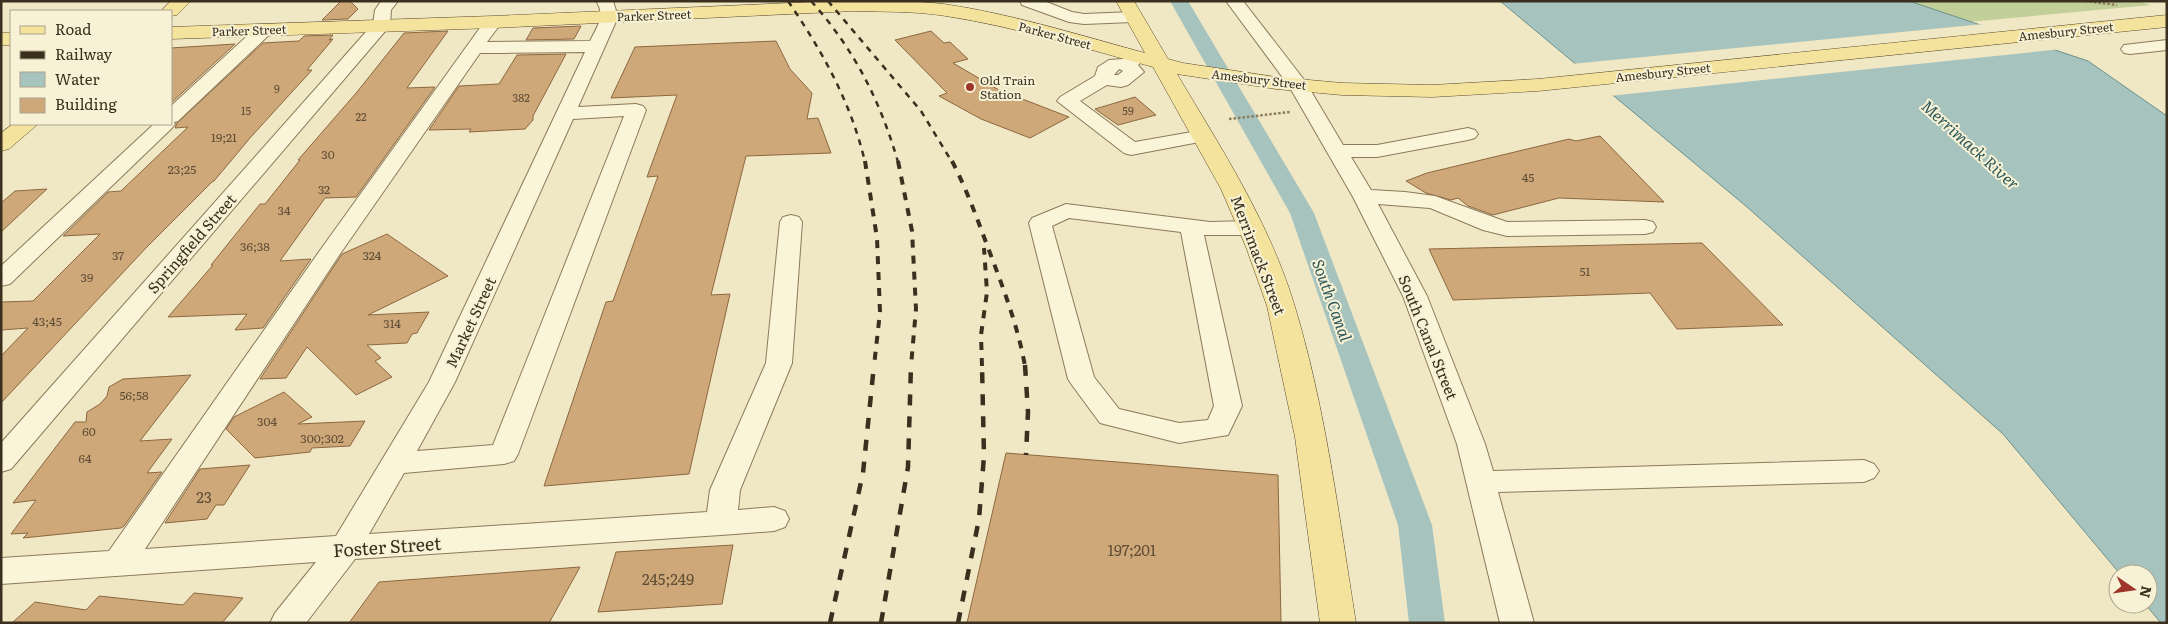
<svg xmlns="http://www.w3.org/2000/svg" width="2168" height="624" viewBox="0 0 2168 624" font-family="Literata,serif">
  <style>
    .green { fill: #c2cf98 }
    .water { fill: #a7c3be; stroke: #6d928d }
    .pier { fill: #f0e8c5 }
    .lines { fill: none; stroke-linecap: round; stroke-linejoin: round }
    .canal { fill: #a7c3be; fill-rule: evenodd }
    .building { fill: #cfa87a; stroke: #8c673f }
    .minor-casing { stroke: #8c7a5a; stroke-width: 2 }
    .major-casing { stroke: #59482e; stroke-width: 1 }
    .path { stroke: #8c7a5a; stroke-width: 2.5; stroke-dasharray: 2.5 2; stroke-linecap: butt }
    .minor { fill: #faf4d9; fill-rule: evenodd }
    .major { fill: #f4e39c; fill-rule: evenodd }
    .rail-far2 { stroke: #3b301f; stroke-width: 2.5; stroke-dasharray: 6 6; stroke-linecap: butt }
    .rail-far1 { stroke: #3b301f; stroke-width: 4; stroke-dasharray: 8 8; stroke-linecap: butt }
    .rail { stroke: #3b301f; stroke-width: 4.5; stroke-dasharray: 11 11; stroke-linecap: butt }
    .poi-dot { fill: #9d3528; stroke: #f7f1d5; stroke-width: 2 }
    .labels { text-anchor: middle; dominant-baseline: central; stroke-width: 4; stroke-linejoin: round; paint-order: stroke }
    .far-number-label { font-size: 11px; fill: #604e36 }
    .far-street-label { font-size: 12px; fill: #3b301f; stroke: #f7f1d5 }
    .far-poi-label { font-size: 12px; fill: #3b301f; stroke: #f7f1d5; text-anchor: start }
    .number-label { font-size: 12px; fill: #604e36 }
    .street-label { font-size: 15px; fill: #3b301f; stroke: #f7f1d5 }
    .near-number-label { font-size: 15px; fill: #604e36 }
    .water-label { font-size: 16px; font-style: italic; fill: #2d595b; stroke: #f7f1d5 }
    .near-street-label { font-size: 18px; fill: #3b301f; stroke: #f7f1d5 }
  </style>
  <rect width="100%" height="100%" fill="#f0e8c5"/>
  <polygon class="green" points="1909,1 2138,1 2151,5 1969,22"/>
  <polygon class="water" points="1500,1 1909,1 2088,61 2167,116 2167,623 2161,623 2145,604 2148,604 2148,574 2120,574 2003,434 1747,207"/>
  <polygon class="pier" points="1984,24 2062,49 1609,96 1571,64"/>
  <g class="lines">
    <polygon class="canal" points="1170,1 1188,1 1314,213 1432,525 1445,623 1409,623 1398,525 1290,213"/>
  </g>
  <g class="building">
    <polygon points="341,1 350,1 358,9 348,19 322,20"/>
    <polygon points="581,26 574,39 526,40 533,28"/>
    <polygon points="448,31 407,88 435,87 356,197 325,198 280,261 311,259 263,328 235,330 247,314 168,317 213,265 211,265 260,204 265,204 300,160 298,160 357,92 404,33"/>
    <polygon points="931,31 944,43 950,42 968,59 953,63 999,90 1069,117 1030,138 981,119 939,96 947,93 895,40"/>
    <polygon points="333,35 329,40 333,39 307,70 312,70 250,138 214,181 212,182 145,249 1,403 1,356 28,328 1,330 1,302 33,301 100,234 63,236 108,192 121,191 188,127 175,128 177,123 263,43 299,41 304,36"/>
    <polygon points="776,41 790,69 812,93 807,119 818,118 831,153 746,156 711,295 730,294 689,474 544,486 606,302 613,301 658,176 647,177 677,95 611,98 635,47"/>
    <polygon points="235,44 171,103 171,48"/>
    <polygon points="566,54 533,116 533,120 525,129 469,132 471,129 429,130 459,86 499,84 517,55"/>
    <polygon points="1135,97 1156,115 1118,125 1095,109"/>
    <polygon points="1600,136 1664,202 1559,198 1493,215 1468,206 1458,198 1451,200 1426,193 1406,181 1427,173 1569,139 1576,141"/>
    <polygon points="47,189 1,232 1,203 15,191"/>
    <polygon points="387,234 448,276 368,315 429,312 417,333 412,334 407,343 367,345 381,358 375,361 392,377 356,395 307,347 286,378 260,379 342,254"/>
    <polygon points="1702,243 1783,325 1677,329 1650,293 1453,300 1429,249"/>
    <polygon points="191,375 140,441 172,439 147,473 162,472 124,526 121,528 23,538 28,533 11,534 36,500 13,503 75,422 86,422 87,412 100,404 107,396 109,387 123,379"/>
    <polygon points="284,392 312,417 298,424 365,421 350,446 312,448 310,452 255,458 226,429 234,417"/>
    <polygon points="1006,453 1278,475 1281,623 967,623"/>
    <polygon points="250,465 224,505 216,505 207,519 165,523 200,469"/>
    <polygon points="733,545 722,604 598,612 616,552"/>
    <polygon points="580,567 549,623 349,623 379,582"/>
    <polygon points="194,593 243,598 222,623 12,623 35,602 86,610 99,596 183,605"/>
  </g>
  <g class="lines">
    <g class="minor-casing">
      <g id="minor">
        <polygon points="381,1 398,1 391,10 390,25 387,29 11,469 1,472 1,443 373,24 375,10"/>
        <path d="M596 1H613L618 17 578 107 636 104 643 106 646 110 518 454 514 461 504 464 404 473 369 534 707 512 710 490 766 363 780 222 783 217 791 215 799 217 802 222 792 363 740 490 738 510 774 507 785 511 789 519 785 527 774 531 721 535 355 559 306 623H270L275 613 316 562 1 584V558L109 551 321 249 487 18H499L502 22 487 42 590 41C597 27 606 15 596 1ZM585 52 429 382 336 536 145 549 340 254 480 53ZM624 116 493 445 417 451 455 382 573 119Z"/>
        <polygon points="1020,1 1044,1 1072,12 1084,14 1133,12 1139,13 1141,17 1139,21 1133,22 1084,24 1069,22 1022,5"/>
        <polygon points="1226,1 1243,1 1305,81 1343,145 1377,145 1468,128 1475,130 1478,134 1475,138 1468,140 1377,157 1351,157 1371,190 1405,192 1435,196 1507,222 1645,220 1653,222 1656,227 1653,232 1645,234 1507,236 1483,230 1430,208 1378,204 1427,296 1485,444 1493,471 1864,460 1874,464 1879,471 1874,478 1864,482 1498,492 1534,623 1500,623 1457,444 1403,296 1353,197 1289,86"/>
        <polygon points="264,25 270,26 273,30 270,34 178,121 174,122 175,124 172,128 10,284 1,286 1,266 154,124 171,124 171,106 258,26"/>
        <polygon points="2167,40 2167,50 2130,54 2124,53 2121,49 2124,45"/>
        <path d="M1137 53 1143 54 1146 58 1138 65 1144 72 1128 85 1121 87 1107 85 1080 101 1135 142 1203 130 1210 132 1213 136 1210 140 1131 155 1124 153 1057 101 1060 97 1095 76 1098 67 1109 60 1123 59ZM1119 69 1123 71 1118 75H1114Z"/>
        <path d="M1066 204 1210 222 1251 221 1259 223 1262 228 1259 233 1251 235H1204L1242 406 1228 435 1179 443 1100 423 1072 385 1068 379 1029 223 1032 218ZM1069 218 1181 232 1214 406 1208 420 1179 423 1119 409 1094 377 1052 226Z"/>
      </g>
    </g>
    <g class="major-casing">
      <g id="major">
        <polygon points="171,1 191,1 177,15 171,16 171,11 161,11"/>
        <path d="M837 1C873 1 909 0 944 4 1012 14 1079 35 1145 53L1116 1H1134L1168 59 1183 63 1276 77 1342 83 1432 85 1538 79 2167 15V27L1538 91 1432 97 1342 95 1276 89 1177 74C1221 148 1270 223 1295 307 1326 410 1339 517 1356 623H1320L1295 437 1267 306 1246 247 1221 189 1153 67C1084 48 1016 27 946 16 915 11 884 12 854 11L493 28 171 39V27L493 16Z"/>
        <rect x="1" y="33" width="10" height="12"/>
        <polygon points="13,124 38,124 9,149 1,151 1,133"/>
      </g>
    </g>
    <g class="path">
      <polyline points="2085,1 2117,5"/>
      <polyline points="1229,119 1290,112"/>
    </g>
    <use href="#minor" class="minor"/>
    <use href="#major" class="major"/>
    <g class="rail-far2">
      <path d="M788 1C822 51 851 102 865 162"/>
      <path d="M811 1C854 49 880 100 898 162"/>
      <polyline points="828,1 921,111 952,162"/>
    </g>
    <g class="rail-far1">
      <polyline points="865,161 877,238 880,312 874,366"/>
      <polyline points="898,161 912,231 916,309 911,366"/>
      <path d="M952 161C967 190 978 221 990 253 1004 290 1018 327 1025 366"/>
      <polyline points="982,366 981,335 987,292 984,248"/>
    </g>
    <g class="rail">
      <polyline points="1025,365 1028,412 1026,455"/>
      <polyline points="830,623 863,473 874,365"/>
      <polyline points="881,623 908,467 911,365"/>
      <polyline points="958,623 979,519 984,456 982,365"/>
    </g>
  </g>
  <circle class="poi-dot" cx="970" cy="87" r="5"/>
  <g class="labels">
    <g class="far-number-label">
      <text x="277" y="88">9</text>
      <text x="521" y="97">382</text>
      <text x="246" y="110">15</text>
      <text x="1128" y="110">59</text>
      <text x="361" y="116">22</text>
    </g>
    <g class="far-street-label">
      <text transform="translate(654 15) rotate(-2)">Parker Street</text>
      <text transform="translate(249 30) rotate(-2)">Parker Street</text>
      <text transform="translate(2066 31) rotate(-6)">Amesbury Street</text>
      <text transform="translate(1055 35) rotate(15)">Parker Street</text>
      <text transform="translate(1663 72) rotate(-6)">Amesbury Street</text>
      <text transform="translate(1259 79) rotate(7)">Amesbury Street</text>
    </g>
    <g class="far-poi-label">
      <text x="980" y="80">Old Train<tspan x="980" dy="14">Station</tspan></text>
    </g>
    <g class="number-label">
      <text x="224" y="137">19;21</text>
      <text x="328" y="154">30</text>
      <text x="182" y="169">23;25</text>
      <text x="1528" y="177">45</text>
      <text x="324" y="189">32</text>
      <text x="284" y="210">34</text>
      <text x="255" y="246">36;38</text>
      <text x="118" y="255">37</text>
      <text x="372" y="255">324</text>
      <text x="1585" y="271">51</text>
      <text x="87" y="277">39</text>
      <text x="47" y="321">43;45</text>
      <text x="392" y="323">314</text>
      <text x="134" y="395">56;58</text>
      <text x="267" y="421">304</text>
      <text x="89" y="431">60</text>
      <text x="322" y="438">300;302</text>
      <text x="85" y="458">64</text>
    </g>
    <g class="street-label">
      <text transform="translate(191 243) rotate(-49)">Springfield Street</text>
      <text transform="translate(1259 255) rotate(69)">Merrimack Street</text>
      <text transform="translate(470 322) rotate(-65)">Market Street</text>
      <text transform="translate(1429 337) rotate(68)">South Canal Street</text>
    </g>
    <g class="near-number-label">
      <text x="204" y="496">23</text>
      <text x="1132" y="549">197;201</text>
      <text x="668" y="578">245;249</text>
    </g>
    <g class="water-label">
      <text transform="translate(1971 144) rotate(42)">Merrimack River</text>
      <text transform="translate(1333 300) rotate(70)">South Canal</text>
    </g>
    <g class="near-street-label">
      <text transform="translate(387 546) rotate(-4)">Foster Street</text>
    </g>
  </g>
  <rect width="2168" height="624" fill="none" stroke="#3b301f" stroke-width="5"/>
  <rect x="10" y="10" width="162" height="115" fill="#f7f1d5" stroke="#aca48c"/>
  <rect x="20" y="26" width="25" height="8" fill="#f4e39c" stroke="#aca48c"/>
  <text x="55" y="35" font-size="15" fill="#3b301f">Road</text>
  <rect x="20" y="51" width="25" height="8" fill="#3b301f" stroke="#aca48c"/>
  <text x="55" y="60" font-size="15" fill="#3b301f">Railway</text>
  <rect x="20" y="72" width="25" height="15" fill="#a7c3be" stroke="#aca48c"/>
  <text x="55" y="85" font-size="15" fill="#3b301f">Water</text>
  <rect x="20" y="98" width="25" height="15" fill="#cfa87a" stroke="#aca48c"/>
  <text x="55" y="110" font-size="15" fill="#3b301f">Building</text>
  <g transform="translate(2133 589) rotate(103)"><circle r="24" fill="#f7f1d5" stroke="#aca48c"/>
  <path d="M0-4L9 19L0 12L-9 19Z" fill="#9d3528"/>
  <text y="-8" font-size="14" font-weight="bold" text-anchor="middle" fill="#3b301f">N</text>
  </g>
</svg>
